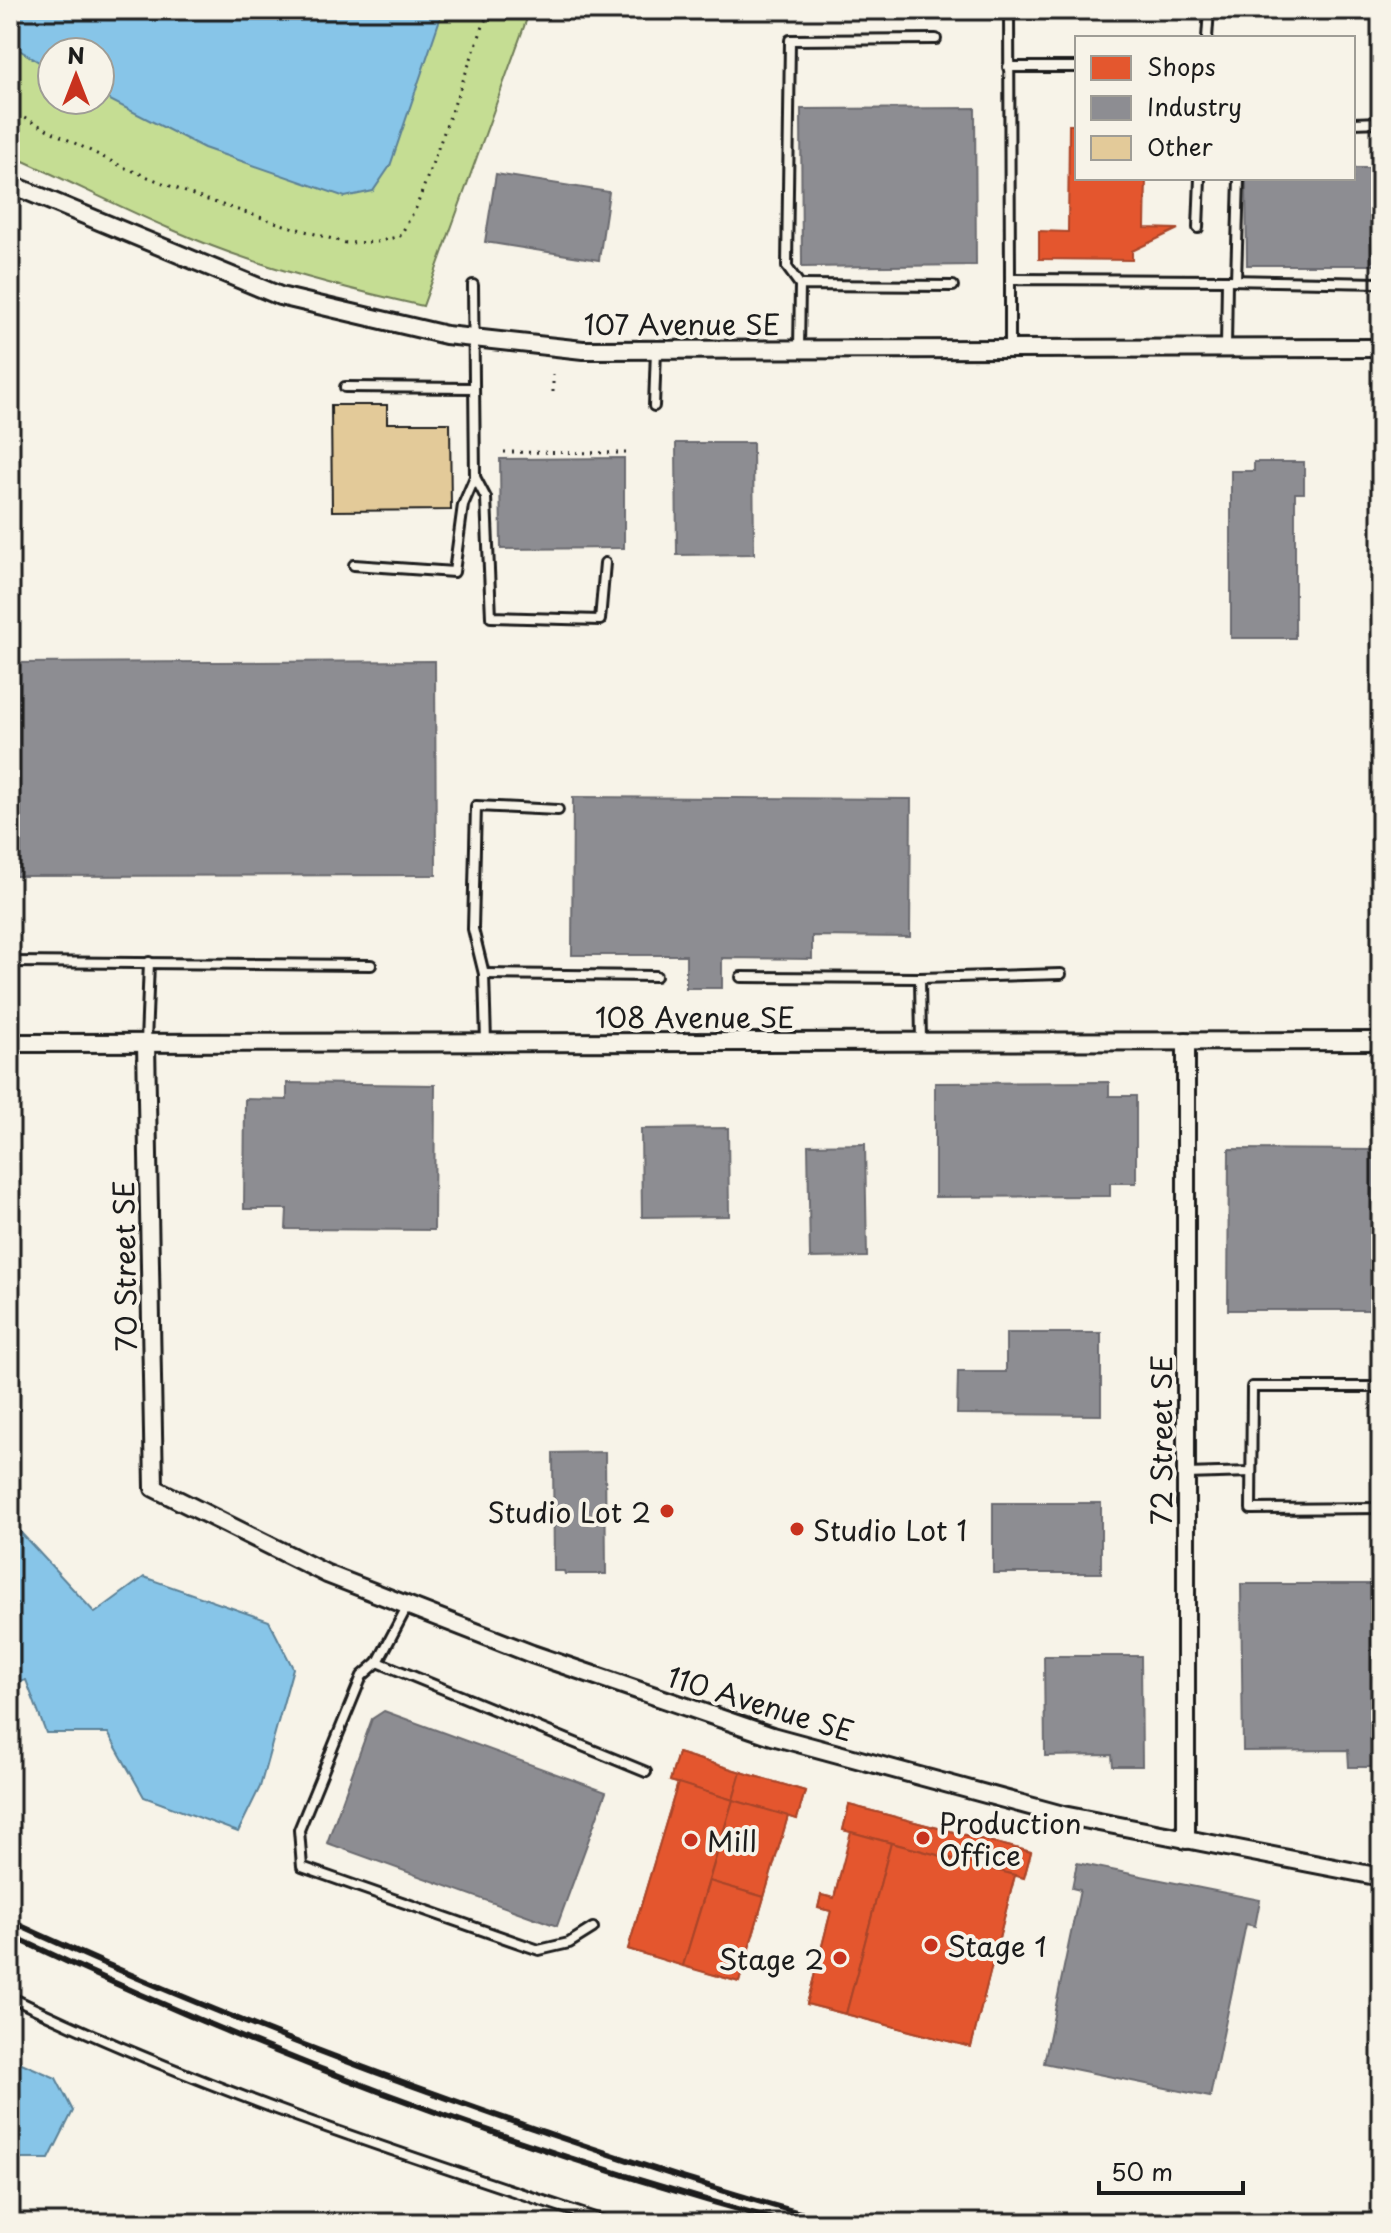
<svg xmlns="http://www.w3.org/2000/svg" width="1391" height="2233" viewBox="0 0 1391 2233" font-family="'Playpen Sans',sans-serif">
  <style>
    .green { fill: #c5dd93; stroke: #707c58; stroke-width: 2; fill-rule: evenodd }
    .water { fill: #87c5e8; stroke: #5c8196; stroke-width: 2 }
    .shops { fill: #e4572e; stroke: #a84529; stroke-width: 2 }
    .industry { fill: #8d8d92; stroke: #6b6b6f; stroke-width: 2 }
    .building { fill: #e3ca99; stroke: #1c1c1c; stroke-width: 2 }
    .lines { fill: none; stroke-linecap: round; stroke-linejoin: round }
    .lane-casing { stroke: #1c1c1c; stroke-width: 14 }
    .street-casing { stroke: #1c1c1c; stroke-width: 22 }
    .path { stroke: #1c1c1c; stroke-width: 3; stroke-dasharray: 2 6; stroke-linecap: butt }
    .lane { stroke: #f7f3e8; stroke-width: 8 }
    .street { stroke: #f7f3e8; stroke-width: 16 }
    .rail { stroke: #1c1c1c; stroke-width: 6 }
    .poi-dot { fill: #c8321e; stroke: #f7f3e8; stroke-width: 3 }
    .labels { text-anchor: middle; dominant-baseline: central; stroke-width: 8; stroke-linejoin: round; paint-order: stroke }
    .street-label { font-size: 28px; fill: #1c1c1c; stroke: #f7f3e8 }
    .poi-label { font-size: 28px; fill: #1c1c1c; stroke: #f7f3e8; text-anchor: start }
  </style>
  <rect width="100%" height="100%" fill="#f7f3e8"/>
  <filter id="ink" filterUnits="userSpaceOnUse"><feTurbulence type="fractalNoise" baseFrequency=".0125" numOctaves="2"/><feDisplacementMap in="SourceGraphic" scale="16" xChannelSelector="R" yChannelSelector="G"/><feConvolveMatrix kernelMatrix="1 2 1 2 8 2 1 2 1" color-interpolation-filters="sRGB"/></filter>
  <g filter="url(#ink)">
    <path class="green" d="M10 10H530L423 306C365 293 308 279 251 260 168 233 90 190 10 155ZM52 52H100V100H52Z"/>
    <g class="water">
      <polygon points="10,10 443,10 390,166 373,191 345,197 204,148 100,95 100,52 52,52 52,70 16,48"/>
      <polygon points="10,1521 95,1613 144,1577 269,1621 293,1668 260,1787 238,1832 144,1797 108,1733 46,1733 26,1680 10,1685"/>
      <polygon points="10,2058 56,2078 73,2111 49,2159 10,2159"/>
    </g>
    <g class="shops">
      <polygon points="1069,125 1077,125 1077,178 1146,178 1145,228 1178,229 1132,251 1132,260 1039,259 1039,231 1068,232"/>
      <polygon points="678,1753 805,1791 797,1819 788,1816 739,1982 628,1949 678,1783 670,1781"/>
      <polygon points="678,1753 741,1772 733,1800 670,1781"/>
      <polygon points="741,1772 805,1791 797,1819 733,1800"/>
      <polygon points="678,1783 733,1800 683,1966 628,1949"/>
      <polygon points="733,1800 788,1816 764,1897 709,1881"/>
      <polygon points="849,1805 1031,1852 1024,1878 1015,1875 971,2047 807,2004 831,1911 818,1908 821,1895 834,1898 852,1832 843,1830"/>
      <polygon points="849,1805 1031,1852 1024,1878 843,1830"/>
      <polygon points="851,1832 891,1843 846,2014 807,2004 831,1911 818,1908 821,1895 834,1898"/>
      <polygon points="891,1843 1015,1875 971,2047 846,2014"/>
      <polygon points="709,1881 764,1897 739,1982 683,1966"/>
    </g>
    <g class="industry">
      <polygon points="975,108 976,265 802,267 801,109"/>
      <polygon points="1353,168 1381,168 1381,265 1247,265 1246,178 1353,178"/>
      <polygon points="496,174 609,192 599,260 485,242"/>
      <polygon points="676,443 753,443 754,554 677,555"/>
      <polygon points="624,458 624,548 501,549 500,459"/>
      <polygon points="1254,462 1304,462 1304,493 1295,493 1295,638 1231,638 1231,471 1254,471"/>
      <polygon points="435,661 436,875 10,876 10,663"/>
      <polygon points="573,797 911,799 910,937 812,936 812,959 722,958 722,988 686,988 686,955 572,955"/>
      <polygon points="1109,1082 1109,1096 1136,1096 1136,1183 1110,1183 1110,1196 935,1197 935,1083"/>
      <polygon points="287,1083 435,1085 434,1230 286,1229 287,1209 244,1209 245,1099 287,1100"/>
      <polygon points="728,1128 729,1216 642,1217 641,1129"/>
      <polygon points="865,1144 867,1257 810,1258 808,1145"/>
      <polygon points="1229,1149 1381,1150 1381,1310 1228,1310"/>
      <polygon points="1006,1333 1101,1333 1101,1415 957,1414 958,1372 1006,1372"/>
      <polygon points="605,1452 606,1574 565,1574 564,1571 554,1571 553,1453"/>
      <rect x="993" y="1503" width="108" height="70"/>
      <polygon points="1241,1584 1381,1584 1381,1767 1349,1767 1348,1750 1243,1751"/>
      <polygon points="1044,1656 1141,1656 1142,1766 1113,1766 1112,1755 1045,1756"/>
      <polygon points="384,1711 606,1792 557,1926 327,1843 372,1719"/>
      <polygon points="1077,1863 1260,1900 1255,1926 1246,1924 1210,2097 1044,2063 1080,1890 1072,1888"/>
    </g>
    <polygon class="building" points="331,405 387,405 387,423 450,423 451,510 332,511"/>
    <g class="lines">
      <g class="lane-casing">
        <g id="lane">
          <polyline points="1009,10 1010,279"/>
          <polyline points="1207,38 1209,10"/>
          <polyline points="1008,67 1077,67"/>
          <polyline points="1353,123 1381,122"/>
          <polyline points="1198,228 1200,178"/>
          <polyline points="1227,280 1381,283"/>
          <polyline points="1236,280 1239,178"/>
          <polyline points="473,285 475,477 486,498 491,617 600,620 605,563"/>
          <polyline points="800,285 787,267 790,40 936,39"/>
          <polyline points="799,349 800,285 953,286"/>
          <polyline points="1010,349 1010,279 1227,280 1226,348"/>
          <polyline points="345,387 474,388"/>
          <polyline points="654,406 656,350"/>
          <polyline points="354,565 454,572 463,505 475,477"/>
          <polyline points="10,962 371,965"/>
          <polyline points="484,974 656,976"/>
          <polyline points="741,977 920,978"/>
          <polyline points="486,1042 484,974 473,929 476,806 558,810"/>
          <polyline points="921,1042 920,978 1061,974"/>
          <polyline points="146,1043 149,962"/>
          <polyline points="1381,1387 1252,1387 1251,1509 1381,1508"/>
          <polyline points="1186,1474 1251,1472"/>
          <polyline points="408,1605 378,1662 646,1772"/>
          <polyline points="378,1662 362,1676 299,1830 302,1867 539,1950 569,1943 593,1928"/>
          <path d="M10 1997C202 2090 407 2156 610 2223"/>
        </g>
      </g>
      <g class="street-casing">
        <g id="street">
          <polyline points="10,184 280,296 446,335 583,350 1381,348"/>
          <polyline points="1186,1041 1186,1840"/>
          <polyline points="10,1043 1381,1041"/>
          <polyline points="146,1043 154,1488 327,1574 532,1654 772,1736 1063,1815 1381,1877"/>
        </g>
      </g>
      <g class="path">
        <polyline points="10,111 123,167 198,197 281,224 346,243 377,242 400,236 416,208 489,10"/>
        <polyline points="553,374 553,397"/>
        <polyline points="504,452 627,453"/>
      </g>
      <use href="#lane" class="lane"/>
      <use href="#street" class="street"/>
      <g class="rail">
        <path d="M10 1921C180 2000 355 2067 532 2128 633 2162 735 2197 838 2223"/>
        <path d="M10 1935C259 2053 522 2151 788 2223"/>
      </g>
    </g>
  </g>
  <g class="poi-dot">
    <circle cx="667" cy="1511" r="8"/>
    <circle cx="797" cy="1529" r="8"/>
    <circle cx="923" cy="1838" r="8"/>
    <circle cx="691" cy="1840" r="8"/>
    <circle cx="931" cy="1945" r="8"/>
    <circle cx="840" cy="1958" r="8"/>
  </g>
  <g class="labels">
    <g class="street-label">
      <text x="682" y="323">107 Avenue SE</text>
      <text x="695" y="1016">108 Avenue SE</text>
      <text transform="translate(124 1266) rotate(-91)">70 Street SE</text>
      <text transform="translate(1160 1440) rotate(-90)">72 Street SE</text>
      <text transform="translate(761 1703) rotate(17)">110 Avenue SE</text>
    </g>
    <g class="poi-label">
      <text x="651" y="1511" text-anchor="end">Studio Lot 2</text>
      <text x="813" y="1529">Studio Lot 1</text>
      <text x="939" y="1822">Production<tspan x="939" dy="32">Office</tspan></text>
      <text x="707" y="1840">Mill</text>
      <text x="947" y="1945">Stage 1</text>
      <text x="824" y="1958" text-anchor="end">Stage 2</text>
    </g>
  </g>
  <rect width="1391" height="2233" fill="none" stroke="#f7f3e8" stroke-width="40"/>
  <rect x="20" y="20" width="1351" height="2193" fill="none" stroke="#1c1c1c" stroke-width="3" filter="url(#ink)"/>
  <rect x="1075" y="36" width="280" height="144" fill="#f7f3e8" stroke="#9f9d96" stroke-width="2"/>
  <rect x="1091" y="56" width="40" height="24" fill="#e4572e" stroke="#9f9d96" stroke-width="2"/>
  <text x="1147" y="76" font-size="24" fill="#1c1c1c">Shops</text>
  <rect x="1091" y="96" width="40" height="24" fill="#8d8d92" stroke="#9f9d96" stroke-width="2"/>
  <text x="1147" y="116" font-size="24" fill="#1c1c1c">Industry</text>
  <rect x="1091" y="136" width="40" height="24" fill="#e3ca99" stroke="#9f9d96" stroke-width="2"/>
  <text x="1147" y="156" font-size="24" fill="#1c1c1c">Other</text>
  <g transform="translate(76 76)"><circle r="38" fill="#f7f3e8" stroke="#9f9d96" stroke-width="2"/>
  <path d="M0-6L14 30L0 20L-14 30Z" fill="#c8321e"/>
  <text y="-12" font-size="22" font-weight="bold" text-anchor="middle" fill="#1c1c1c">N</text>
  </g>
  <path d="M1099 2181v12h144v-12" fill="none" stroke="#1c1c1c" stroke-width="4"/>
  <text x="1111" y="2181" font-size="24" fill="#1c1c1c" stroke="#f7f3e8" stroke-width="6" paint-order="stroke">50 m</text>
</svg>
